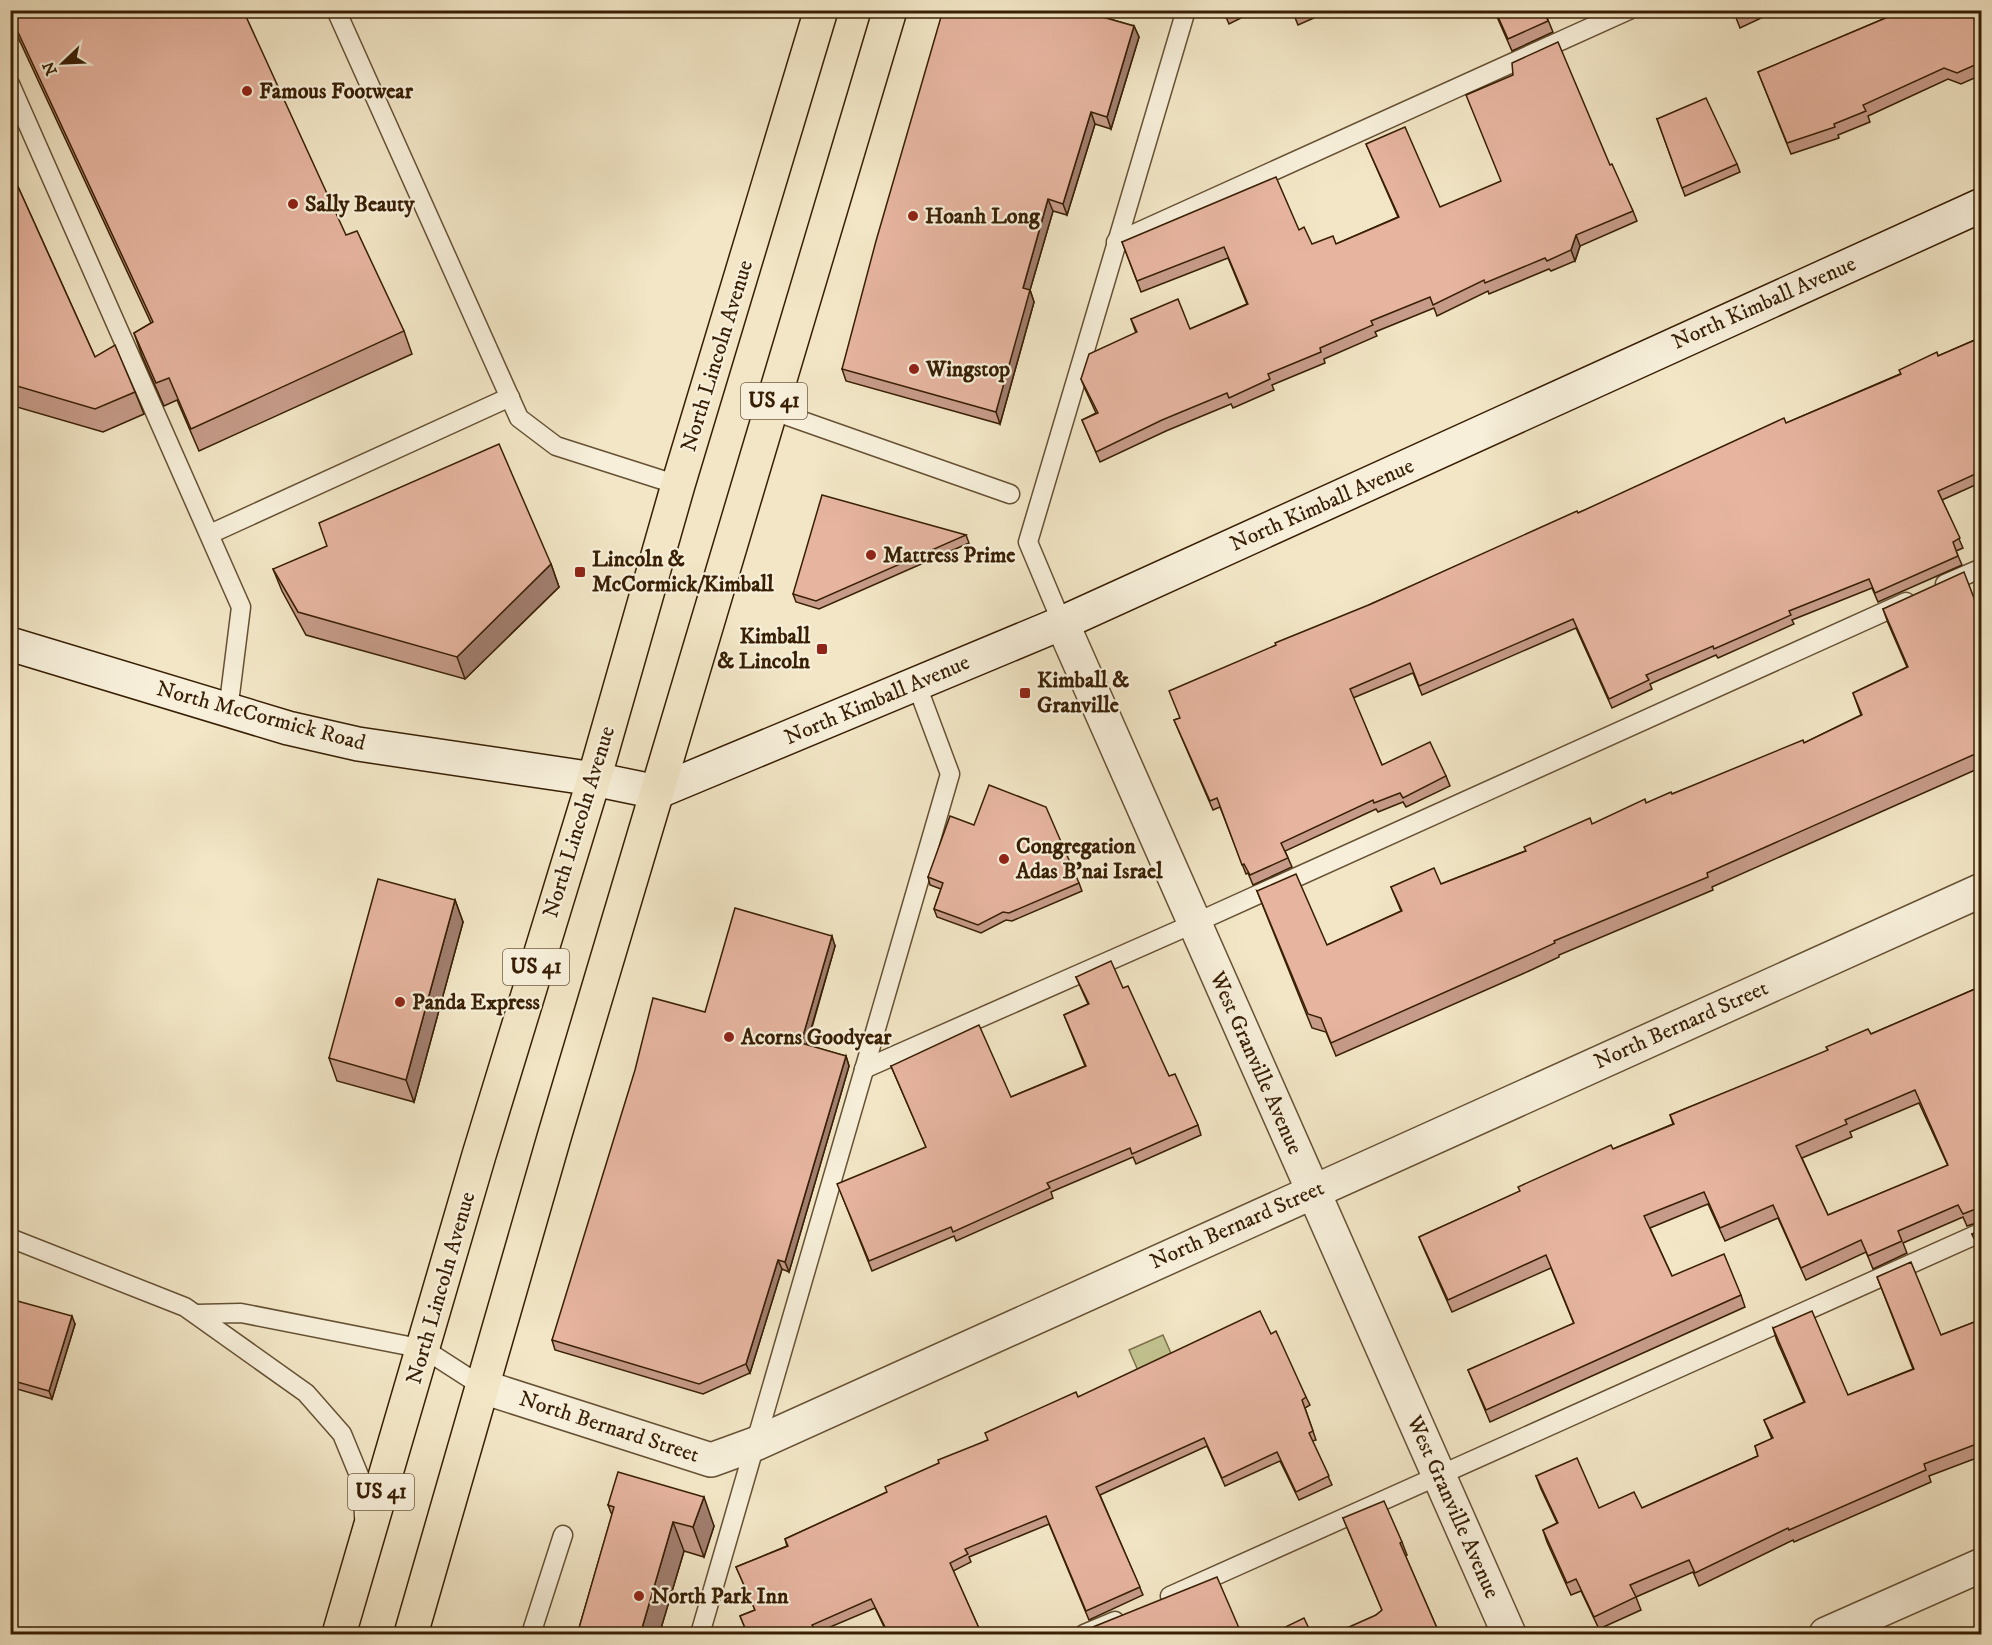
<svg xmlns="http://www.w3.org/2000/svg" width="1992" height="1645" viewBox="0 0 1992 1645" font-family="'IM FELL DW Pica',serif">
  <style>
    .green { fill: #c2c390; stroke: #7d714a; stroke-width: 1.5 }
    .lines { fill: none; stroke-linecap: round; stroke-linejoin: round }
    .lane-casing { stroke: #665134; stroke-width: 21 }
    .street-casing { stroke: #665134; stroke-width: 36 }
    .secondary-casing { stroke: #381f04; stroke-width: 36 }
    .primary-casing { stroke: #381f04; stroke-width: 36 }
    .lane { stroke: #f7efda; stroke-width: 18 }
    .street { stroke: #f7efda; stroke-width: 33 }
    .secondary { stroke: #f7efda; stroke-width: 33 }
    .primary { stroke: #f2e6c6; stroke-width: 33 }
    .wall { fill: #c69b89; stroke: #381f04; stroke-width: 1.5; fill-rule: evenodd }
    .shaded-wall { fill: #a17e6f; stroke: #381f04; stroke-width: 1.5 }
    .building { fill: #e6b49f; stroke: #381f04; stroke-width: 1.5; fill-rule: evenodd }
    .poi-dot { fill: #8f2418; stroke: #f7efda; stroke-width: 2 }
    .labels { text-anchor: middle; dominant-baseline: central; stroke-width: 4.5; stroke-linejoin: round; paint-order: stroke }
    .shield { fill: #f7efda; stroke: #715d44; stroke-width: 1.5 }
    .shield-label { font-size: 21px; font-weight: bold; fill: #381f04 }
    .poi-label { font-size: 22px; font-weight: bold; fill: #381f04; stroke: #f7efda; text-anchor: start }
    .street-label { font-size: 22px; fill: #381f04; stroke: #f7efda }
  </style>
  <rect width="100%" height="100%" fill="#f2e6c6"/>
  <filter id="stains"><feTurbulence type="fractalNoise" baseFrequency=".00333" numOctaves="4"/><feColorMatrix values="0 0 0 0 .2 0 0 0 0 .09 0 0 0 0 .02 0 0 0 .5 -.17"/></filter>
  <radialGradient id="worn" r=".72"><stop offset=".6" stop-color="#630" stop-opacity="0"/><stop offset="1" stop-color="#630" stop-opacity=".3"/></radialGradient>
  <polygon class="green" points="1163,1335 1194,1406 1160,1421 1129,1350"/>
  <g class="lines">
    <g class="lane-casing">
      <g id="lane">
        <polyline points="336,10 519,418 556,446 678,485"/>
        <polyline points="10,84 241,607 228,711"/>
        <polyline points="1116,242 1629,10"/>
        <polyline points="771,410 1010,494"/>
        <polyline points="210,534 510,397"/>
        <polyline points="1945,584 1982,568"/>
        <polyline points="1062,623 1028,542 1186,10"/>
        <polyline points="864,1069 1195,923 1906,602"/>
        <polyline points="10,1238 185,1307 306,1393 342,1434 363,1485 364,1517"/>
        <polyline points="197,1314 241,1313 424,1349 483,1387"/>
        <polyline points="1170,1596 1982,1232"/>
        <polyline points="531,1634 563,1535"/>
        <polyline points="700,1634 950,774 916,683"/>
        <polyline points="1084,1634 1115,1621"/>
      </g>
    </g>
    <g class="street-casing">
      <g id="street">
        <polyline points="1062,623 1509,1634"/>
        <polyline points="483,1387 711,1460 755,1444 1982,890"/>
        <polyline points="1826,1634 1982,1565"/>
      </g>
    </g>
    <g class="secondary-casing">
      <polyline id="secondary" points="10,644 288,728 358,744 594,779 657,792 1062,623 1982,205"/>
    </g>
    <g class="primary-casing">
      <g id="primary">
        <polyline points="339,1634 479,1155 594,779 678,485 821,10"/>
        <polyline points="411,1634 555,1134 890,10"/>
      </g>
    </g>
    <use href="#lane" class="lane"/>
    <use href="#street" class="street"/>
    <use href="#secondary" class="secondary"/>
    <use href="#primary" class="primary"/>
  </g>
  <g class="wall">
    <polygon points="10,10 346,235 404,331 412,354 199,451 177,400 164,406 142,356 134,333 151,323 10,20"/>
    <polygon points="1100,10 1099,16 1134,26 1139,37 1111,129 1095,124 1067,215 1053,211 1030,290 1034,302 1000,424 846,381 842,369"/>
    <polygon points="1223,10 1257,10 1229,24"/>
    <polygon points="1263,10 1272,10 1265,13"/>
    <polygon points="1292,10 1332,10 1298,25"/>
    <polygon points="1494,10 1544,10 1553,32 1512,51"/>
    <polygon points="1733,10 1778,10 1740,28"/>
    <polygon points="1982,10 1982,72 1979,76 1961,84 1948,79 1868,116 1870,122 1838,135 1839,138 1791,154 1758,72 1888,17"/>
    <polygon points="1657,119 1737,164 1740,172 1685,196"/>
    <polygon points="1366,144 1440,207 1610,165 1633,211 1637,221 1580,246 1575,261 1551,271 1549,269 1489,294 1488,291 1437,316 1434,308 1375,332 1377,336 1324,359 1325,363 1272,385 1274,390 1233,408 1231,404 1166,431 1100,462 1082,420 1096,413 1085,389 1081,379 1136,333 1131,319 1190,329 1247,304 1228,258 1141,292 1122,242 1299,230 1312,244 1336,244 1398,217"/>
    <polygon points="10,169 95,357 135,392 144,414 103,432 10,405"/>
    <polygon points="1982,337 1982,482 1942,500 1963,548 1956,551 1962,565 1878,602 1872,588 1792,620 1794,624 1718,658 1716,655 1650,684 1652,689 1612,708 1576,628 1422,695 1413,673 1353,698 1382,765 1446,776 1450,786 1406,807 1403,802 1378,812 1376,809 1285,851 1292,867 1253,885 1248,873 1246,874 1220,807 1213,810 1174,720 1180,718 1371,604 1578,513 1900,374 1938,356"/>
    <polygon points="966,535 969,543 819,609 796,602 793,594"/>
    <polygon points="551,564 559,587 465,679 306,635 282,591 273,569"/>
    <polygon points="1883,609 1982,619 1982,767 1712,887 1713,890 1559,955 1559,957 1529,971 1336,1056 1326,1032 1312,1028 1257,891 1327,945 1401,911 1391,887 1441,884 1647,803 1672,794 1804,743 1861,715 1853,693 1907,667 1888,623"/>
    <polygon points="928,877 1079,883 1082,891 1012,921 1006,920 981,933 937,917 934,909 941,889 930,885"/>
    <polygon points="455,900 463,922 414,1102 337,1081 329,1058"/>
    <polygon points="835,946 807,1045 846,1056 849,1066 789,1272 782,1269 750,1373 703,1394 555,1350 552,1340 705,1012"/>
    <polygon points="1076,977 1123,988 1169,1076 1198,1125 1201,1135 1136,1164 1133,1157 1051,1192 1053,1198 956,1241 954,1236 872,1271 841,1193 926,1147 891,1066 1011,1097 1085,1066 1064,1015 1088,1004"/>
    <path d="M1982 986V1221L1967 1226 1963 1217 1903 1243 1907 1253 1873 1269 1866 1252 1806 1280 1778 1218 1725 1241 1708 1204 1650 1228 1672 1276 1741 1295 1745 1307 1490 1422 1468 1370 1574 1324 1551 1268 1452 1312 1424 1249 1419 1237 1613 1149 1673 1124 1670 1115 1871 1034ZM1919 1103 1948 1166 1828 1215 1802 1158 1852 1137 1850 1132Z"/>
    <polygon points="1982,1229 1982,1256 1972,1234"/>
    <polygon points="1877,1277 1941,1335 1982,1319 1982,1456 1929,1476 1931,1482 1794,1542 1793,1540 1699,1586 1693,1572 1636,1597 1641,1610 1599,1629 1581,1591 1571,1595 1547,1542 1543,1530 1557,1523 1541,1489 1536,1476 1599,1508 1642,1508 1758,1456 1755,1446 1772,1439 1764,1420 1804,1402 1777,1341 1773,1328 1848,1395 1913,1369"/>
    <polygon points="10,1299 75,1324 52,1399 10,1387"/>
    <polygon points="1271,1334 1306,1397 1310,1405 1305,1408 1316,1440 1312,1441 1332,1485 1299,1500 1280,1461 1225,1486 1207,1446 1100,1495 1143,1595 1089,1620 1049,1524 969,1557 971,1562 953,1571 982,1635 888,1635 875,1608 816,1633 816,1635 748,1635 740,1616 755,1610 736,1567 787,1546 785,1539 887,1492 939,1463 1078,1397"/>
    <polygon points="608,1505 714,1526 704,1557 684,1551 659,1635 577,1635 612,1515"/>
    <polygon points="1343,1518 1402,1542 1407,1555 1405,1555 1440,1635 1376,1615 1382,1610"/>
  </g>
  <g class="shaded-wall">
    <polygon points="1093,10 1100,10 1096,26 1092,14"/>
    <polygon points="1134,26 1139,37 1111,129 1107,117"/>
    <polygon points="1978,59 1982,67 1982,72 1979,76 1975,65"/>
    <polygon points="1091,112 1095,124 1067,215 1063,204"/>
    <polygon points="1048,199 1053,211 1030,290 1034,302 1000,424 996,412 1023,288"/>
    <polygon points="1576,235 1580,246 1575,261 1571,250"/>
    <polygon points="551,564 559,587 465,679 457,657"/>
    <polygon points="455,900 463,922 414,1102 406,1080"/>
    <polygon points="832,936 835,946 804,1053 801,1043"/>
    <polygon points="846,1056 849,1066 789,1272 785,1262"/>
    <polygon points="778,1260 782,1269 750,1373 746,1364"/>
    <polygon points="72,1316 75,1324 52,1399 49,1391"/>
    <polygon points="704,1497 714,1526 704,1557 693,1527"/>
    <polygon points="673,1522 684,1551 659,1635 640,1635"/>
  </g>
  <g class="building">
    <polygon points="10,10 243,10 346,235 357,231 404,331 191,429 169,378 156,383 134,333 153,322 10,15"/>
    <polygon points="943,10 1093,10 1092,14 1134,26 1107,117 1091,112 1063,204 1048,199 1023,288 1030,290 996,412 842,369 876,241"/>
    <polygon points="1293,10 1301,10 1294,14"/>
    <polygon points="1495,10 1544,10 1548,21 1508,39"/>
    <polygon points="1733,10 1748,10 1735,16"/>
    <polygon points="1886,10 1982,10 1982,57 1978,59 1975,65 1957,73 1944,68 1863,105 1866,111 1834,124 1835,127 1787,143 1758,72 1888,17"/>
    <polygon points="1558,42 1610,165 1612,164 1633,211 1576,235 1571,250 1547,261 1545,258 1485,283 1484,280 1433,305 1430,297 1371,321 1373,325 1320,348 1321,352 1268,374 1270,379 1229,398 1227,393 1162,420 1096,452 1082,420 1098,413 1081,379 1089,354 1137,332 1131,319 1178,299 1190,329 1248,304 1224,247 1137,281 1122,242 1276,177 1299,230 1304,227 1312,244 1333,236 1336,244 1399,217 1366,144 1405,127 1440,207 1501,181 1466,95 1513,75 1512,63"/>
    <polygon points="1706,98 1737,164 1682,188 1657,119"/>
    <polygon points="10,169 95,357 115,345 135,392 95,409 10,384"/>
    <polygon points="1982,337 1982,471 1938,491 1960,538 1953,542 1958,556 1875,593 1869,579 1789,611 1791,615 1714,649 1713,646 1646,675 1649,680 1609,699 1573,619 1419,686 1410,663 1350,689 1382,765 1430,742 1446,776 1403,798 1400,793 1374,803 1373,800 1281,843 1288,858 1250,875 1244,864 1242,865 1217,798 1210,801 1174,720 1180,718 1169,691 1276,645 1275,643 1371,604 1577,511 1578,513 1784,418 1786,423 1901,374 1899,370 1937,352 1938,356"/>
    <polygon points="499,444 551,564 457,657 298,612 273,569 327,546 319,523"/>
    <polygon points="822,495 966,535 816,601 793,594"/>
    <polygon points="1964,572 1982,619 1982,751 1707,873 1708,877 1554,941 1555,943 1524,957 1331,1043 1321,1018 1308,1014 1257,891 1296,874 1327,945 1402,911 1391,887 1434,868 1441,884 1526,851 1524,847 1590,818 1592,824 1645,799 1646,803 1671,792 1672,794 1803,740 1804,743 1862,715 1853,693 1908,667 1883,609"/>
    <polygon points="989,785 1046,807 1079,883 1009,913 1003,912 978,925 934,909 943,883 928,877 950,816 974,825"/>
    <polygon points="378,879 455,900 406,1080 329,1058"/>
    <polygon points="735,908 832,936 801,1043 846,1056 785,1262 778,1260 746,1364 699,1384 552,1340 635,1070 653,998 705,1012"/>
    <polygon points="1111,961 1123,988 1128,986 1169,1076 1175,1074 1198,1125 1132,1154 1130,1148 1047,1183 1050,1188 953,1232 951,1227 869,1261 837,1184 926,1147 891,1066 979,1025 1011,1097 1086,1066 1064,1015 1089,1004 1076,977"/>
    <path d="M1982 986V1211L1978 1208 1963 1214 1958 1205 1898 1231 1902 1241 1868 1256 1861 1240 1801 1268 1773 1205 1720 1228 1704 1192 1644 1216 1672 1276 1724 1254 1741 1295 1486 1410 1468 1370 1574 1323 1546 1255 1448 1300 1419 1237 1520 1191 1518 1187 1611 1145 1613 1149 1674 1124 1670 1115 1828 1050 1826 1047 1868 1029 1871 1034ZM1915 1090 1948 1165 1828 1215 1796 1146 1847 1124 1845 1120Z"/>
    <polygon points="1982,1229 1982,1253 1972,1234"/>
    <polygon points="1911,1262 1941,1335 1982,1319 1982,1442 1924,1464 1926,1470 1789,1530 1788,1528 1695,1573 1689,1560 1630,1585 1636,1597 1594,1617 1576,1579 1567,1583 1543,1530 1558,1523 1536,1476 1577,1458 1599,1508 1634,1492 1642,1508 1758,1456 1755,1446 1773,1438 1764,1420 1805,1402 1773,1328 1812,1311 1848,1395 1914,1369 1877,1277"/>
    <polygon points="10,1299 72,1316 49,1391 10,1380"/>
    <polygon points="1260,1311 1271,1334 1276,1331 1306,1397 1302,1400 1313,1431 1309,1433 1329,1476 1296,1492 1277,1452 1222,1478 1204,1438 1096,1487 1140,1587 1086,1611 1046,1516 965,1549 968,1554 950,1563 982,1635 889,1635 871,1599 812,1625 815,1630 804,1635 748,1635 740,1616 755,1610 736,1567 788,1546 785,1539 887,1492 885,1487 939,1463 938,1460 988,1440 985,1433 1076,1392 1078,1397"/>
    <polygon points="618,1472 704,1497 693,1527 673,1522 640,1635 577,1635 614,1507 608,1505"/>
    <polygon points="1384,1501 1402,1542 1400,1543 1440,1635 1331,1635 1376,1615 1382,1610 1343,1518"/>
    <polygon points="1217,1577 1242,1635 1096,1635 1093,1627"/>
    <polygon points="1304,1618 1312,1635 1269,1635"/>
  </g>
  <g class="poi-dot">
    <circle cx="247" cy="91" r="6"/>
    <circle cx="293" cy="204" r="6"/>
    <circle cx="913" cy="216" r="6"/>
    <circle cx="914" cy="369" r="6"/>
    <circle cx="871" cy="555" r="6"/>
    <rect x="574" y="566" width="12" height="12" rx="3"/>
    <rect x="816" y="643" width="12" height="12" rx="3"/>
    <rect x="1019" y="687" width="12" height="12" rx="3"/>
    <circle cx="1004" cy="859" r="6"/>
    <circle cx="400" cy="1002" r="6"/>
    <circle cx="729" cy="1037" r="6"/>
    <circle cx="639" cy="1596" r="6"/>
  </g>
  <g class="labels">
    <g class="shield">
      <rect x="741" y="383" width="66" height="36" rx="4.5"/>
      <rect x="503" y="949" width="66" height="36" rx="4.5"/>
      <rect x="348" y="1474" width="66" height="36" rx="4.5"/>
    </g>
    <g class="shield-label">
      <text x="774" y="401">US 41</text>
      <text x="536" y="967">US 41</text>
      <text x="381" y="1492">US 41</text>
    </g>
    <g class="poi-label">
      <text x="259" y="91">Famous Footwear</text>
      <text x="305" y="204">Sally Beauty</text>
      <text x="925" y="216">Hoanh Long</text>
      <text x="926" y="369">Wingstop</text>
      <text x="883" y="555">Mattress Prime</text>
      <text x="592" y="559">Lincoln &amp;<tspan x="592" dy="25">McCormick/Kimball</tspan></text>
      <text x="810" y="636" text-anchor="end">Kimball<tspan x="810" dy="25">&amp; Lincoln</tspan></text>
      <text x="1037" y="680">Kimball &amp;<tspan x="1037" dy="25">Granville</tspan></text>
      <text x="1016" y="846">Congregation<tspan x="1016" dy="25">Adas B'nai Israel</tspan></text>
      <text x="412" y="1002">Panda Express</text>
      <text x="741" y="1037">Acorns Goodyear</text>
      <text x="651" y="1596">North Park Inn</text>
    </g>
    <g class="street-label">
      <text transform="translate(1764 303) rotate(-24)">North Kimball Avenue</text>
      <text transform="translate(717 356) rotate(-73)">North Lincoln Avenue</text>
      <text transform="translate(1322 505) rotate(-24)">North Kimball Avenue</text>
      <text transform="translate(877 700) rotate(-23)">North Kimball Avenue</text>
      <text transform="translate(261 716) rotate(15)">North McCormick Road</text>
      <text transform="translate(579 822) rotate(-73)">North Lincoln Avenue</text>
      <text transform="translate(1681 1025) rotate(-24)">North Bernard Street</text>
      <text transform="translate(1256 1063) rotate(66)">West Granville Avenue</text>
      <text transform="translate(1237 1225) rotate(-24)">North Bernard Street</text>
      <text transform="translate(441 1288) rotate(-74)">North Lincoln Avenue</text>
      <text transform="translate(609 1427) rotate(18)">North Bernard Street</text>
      <text transform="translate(1453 1507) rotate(66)">West Granville Avenue</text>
    </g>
  </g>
  <rect width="1992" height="1645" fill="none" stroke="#f2e6c6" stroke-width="36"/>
  <rect x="12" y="12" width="1968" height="1621" fill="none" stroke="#381f04" stroke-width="3"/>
  <rect x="18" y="18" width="1956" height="1609" fill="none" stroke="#381f04" stroke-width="1.5"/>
  <g transform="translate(63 63) rotate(247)" stroke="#f7efda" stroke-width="4.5" paint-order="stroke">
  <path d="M0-4.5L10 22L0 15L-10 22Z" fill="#381f04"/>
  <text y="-9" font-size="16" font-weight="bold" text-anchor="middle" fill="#381f04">N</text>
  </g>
  <rect width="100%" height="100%" filter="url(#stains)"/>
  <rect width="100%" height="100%" fill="url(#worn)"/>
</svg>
